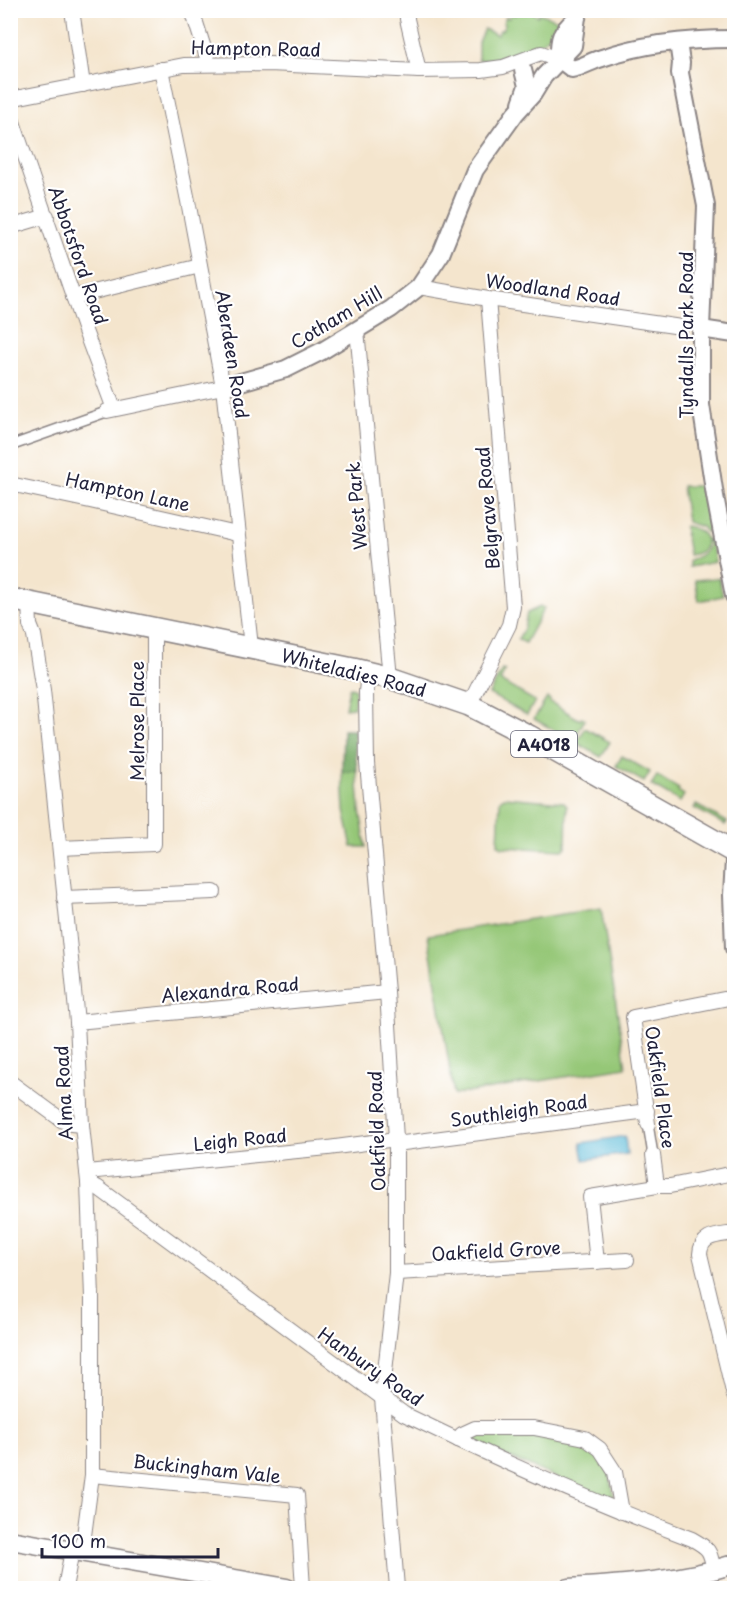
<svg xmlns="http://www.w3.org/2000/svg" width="745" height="1599" viewBox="0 0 745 1599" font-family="'Playpen Sans',sans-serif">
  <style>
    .green { fill: #95c777; stroke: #5c7459; stroke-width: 1.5 }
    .forest { fill: #78ac68; stroke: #4d6752; stroke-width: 1.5 }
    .water { fill: #58b9d7; stroke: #3d6e89; stroke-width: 1.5 }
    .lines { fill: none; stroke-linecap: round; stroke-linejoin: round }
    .pedestrian-casing { stroke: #8b8484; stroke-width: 12 }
    .minor-casing { stroke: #8b8484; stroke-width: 16 }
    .tertiary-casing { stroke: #8b8484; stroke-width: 20 }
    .secondary-casing { stroke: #8b8484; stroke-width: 21 }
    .primary-casing { stroke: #8b8484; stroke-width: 24 }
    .pedestrian { stroke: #fff; stroke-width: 9 }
    .minor { stroke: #fff; stroke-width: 14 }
    .tertiary { stroke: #fff; stroke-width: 16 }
    .secondary { stroke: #fff; stroke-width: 18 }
    .primary { stroke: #fff; stroke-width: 21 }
    .labels { text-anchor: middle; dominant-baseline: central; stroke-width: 4.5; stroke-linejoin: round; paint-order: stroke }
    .shield { fill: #fff; stroke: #646476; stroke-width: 1.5 }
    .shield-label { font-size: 16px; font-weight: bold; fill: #22223b }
    .street-label { font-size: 18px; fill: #22223b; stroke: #fff }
  </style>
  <rect width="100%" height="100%" fill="#fff"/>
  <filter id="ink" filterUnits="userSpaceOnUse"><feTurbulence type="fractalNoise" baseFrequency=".0167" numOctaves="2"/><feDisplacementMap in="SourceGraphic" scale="12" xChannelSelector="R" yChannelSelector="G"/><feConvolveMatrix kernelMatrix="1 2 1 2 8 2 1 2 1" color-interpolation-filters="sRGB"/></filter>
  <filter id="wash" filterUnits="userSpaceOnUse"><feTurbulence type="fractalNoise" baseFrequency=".008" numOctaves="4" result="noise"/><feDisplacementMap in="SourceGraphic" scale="24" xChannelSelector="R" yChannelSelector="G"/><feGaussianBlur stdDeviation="1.35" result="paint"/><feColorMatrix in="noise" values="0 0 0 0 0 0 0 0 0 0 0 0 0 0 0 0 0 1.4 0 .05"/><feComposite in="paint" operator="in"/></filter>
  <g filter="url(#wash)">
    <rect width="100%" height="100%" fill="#f4e5cd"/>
    <g class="green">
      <path d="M520 11H533V13L538 16 539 13 561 21C557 26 554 32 549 36 533 52 499 60 478 60V42L484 29 497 35 500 30H502L505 24 503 23 506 17 509 18 511 13 515 15Z"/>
      <polygon points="682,486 702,486 710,531 706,532 702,527 687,522"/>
      <path d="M684 526C708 528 716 552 689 555Z"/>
      <path d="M711 538 715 562 689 567V560C698 557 704 554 709 545L707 539Z"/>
      <polygon points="719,578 723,596 699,601 695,580"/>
      <polygon points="540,607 544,608 525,643 518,639 524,628 527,613"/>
      <polygon points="502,670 505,671 500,681 535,701 527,715 489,694"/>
      <polygon points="351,687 355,689 354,707 345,708 349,688"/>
      <polygon points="547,698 550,700 550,702 580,720 582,717 585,719 573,741 534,719"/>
      <polygon points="585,728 610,742 601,757 577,743"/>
      <polygon points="622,756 650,772 644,782 616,766"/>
      <polygon points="357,771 360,810 366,847 352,847 344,811 342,772"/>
      <polygon points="657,776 679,789 678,791 684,795 680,802 651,785"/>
      <polygon points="504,797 564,802 567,806 566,847 563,850 502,847 498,844 500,800"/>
      <polygon points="696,805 727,822 725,825 694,808"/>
      <polygon points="601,908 626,1067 454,1095 428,935"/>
      <polygon points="734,1327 734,1361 726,1330"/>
      <polygon points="481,1432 535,1432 575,1440 597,1453 610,1474 615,1503 466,1439"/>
    </g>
    <polygon class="forest" points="343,730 354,730 357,771 342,772"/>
    <polygon class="water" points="625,1136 627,1154 584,1160 581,1143"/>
  </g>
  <g filter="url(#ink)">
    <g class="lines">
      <g class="pedestrian-casing">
        <g id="pedestrian">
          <polyline points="10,446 106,412"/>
          <polyline points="648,1124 653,1155"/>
        </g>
      </g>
      <g class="minor-casing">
        <g id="minor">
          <polyline points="72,10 83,85"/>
          <polyline points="192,10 209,64"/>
          <polyline points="407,10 407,19 419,71"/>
          <polyline points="161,69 188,201 223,387 251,647"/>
          <polyline points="10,99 184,65 269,64 419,71 481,70 503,67 541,53 559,59"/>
          <polyline points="10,113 85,331 114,409"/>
          <polyline points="10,227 47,216"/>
          <polyline points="419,287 488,299 681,327"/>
          <polyline points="73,297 200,266"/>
          <polyline points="357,330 390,678"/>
          <polyline points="107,411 223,387"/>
          <polyline points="10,484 90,501 237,534"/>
          <polyline points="29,602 30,625 34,635 43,690 71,959 77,1022 82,1125 88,1182 92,1298 92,1475 82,1551"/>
          <polyline points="368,673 366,692 367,763 387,992 396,1139 396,1273 382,1398 397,1588"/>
          <polyline points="469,705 509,625 513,607 488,299"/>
          <polyline points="60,848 154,844 154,627"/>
          <polyline points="64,898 214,892"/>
          <polyline points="77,1022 387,992"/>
          <polyline points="10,1082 63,1121 71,1124 82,1125"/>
          <polyline points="648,1124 633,1017 734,997"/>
          <polyline points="396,1144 647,1111"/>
          <polyline points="653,1155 657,1186"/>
          <polyline points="87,1172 328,1148 396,1139"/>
          <path d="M88 1182 97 1187 404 1414C498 1460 594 1502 692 1539 710 1549 710 1551 714 1570"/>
          <path d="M734 1233C719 1236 701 1234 700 1254L734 1396"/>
          <polyline points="597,1262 590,1197 657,1186 670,1186 734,1173"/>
          <polyline points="396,1273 627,1260"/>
          <polyline points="458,1440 462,1434 475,1428 534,1428 585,1438 600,1449 615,1472 622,1512"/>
          <polyline points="92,1475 297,1495 303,1588"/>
          <polyline points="65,1588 72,1550"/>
        </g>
      </g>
      <g class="tertiary-casing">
        <g id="tertiary">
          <polyline points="678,42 681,63 680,73 706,206 701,329 701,405 715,496 734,596"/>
          <path d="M559 59 572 69C583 67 591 61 602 58 644 43 690 39 734 39"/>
          <path d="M559 59C558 37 560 33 577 17"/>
          <polyline points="521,103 527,86 523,70"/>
          <polyline points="701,329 734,334"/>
          <polyline points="223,387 286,369 322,351 391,309 419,287 441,254 475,170 515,114 533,94 544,76 573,46 577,17 580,10"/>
          <polyline points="734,860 732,895 734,948"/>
        </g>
      </g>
      <g class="secondary-casing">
        <g id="secondary">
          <polyline points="10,1540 287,1588"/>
          <path d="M568 1588C624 1585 681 1581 734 1564"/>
        </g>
      </g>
      <g class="primary-casing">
        <polyline id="primary" points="10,599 353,669 390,678 469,705 529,736 734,852"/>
      </g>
      <use href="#pedestrian" class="pedestrian"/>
      <use href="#minor" class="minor"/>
      <use href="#tertiary" class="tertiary"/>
      <use href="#secondary" class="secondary"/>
      <use href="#primary" class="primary"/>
    </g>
  </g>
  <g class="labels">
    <rect class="shield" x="511" y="731" width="66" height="26" rx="4.5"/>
    <g class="shield-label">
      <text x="544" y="744">A4018</text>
    </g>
    <g class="street-label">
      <text transform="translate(256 48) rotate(1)">Hampton Road</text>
      <text transform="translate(79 255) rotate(71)">Abbotsford Road</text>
      <text transform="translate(553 289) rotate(8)">Woodland Road</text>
      <text transform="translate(336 317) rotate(-31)">Cotham Hill</text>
      <text transform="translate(685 335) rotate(-90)">Tyndalls Park Road</text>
      <text transform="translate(233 354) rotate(81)">Aberdeen Road</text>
      <text transform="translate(128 491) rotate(12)">Hampton Lane</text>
      <text transform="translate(356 506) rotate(-95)">West Park</text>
      <text transform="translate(487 508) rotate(-95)">Belgrave Road</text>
      <text transform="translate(354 672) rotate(14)">Whiteladies Road</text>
      <text transform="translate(136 721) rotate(-90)">Melrose Place</text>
      <text transform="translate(230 989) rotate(-5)">Alexandra Road</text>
      <text transform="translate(661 1087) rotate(82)">Oakfield Place</text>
      <text transform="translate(63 1093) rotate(-93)">Alma Road</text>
      <text transform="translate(519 1110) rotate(-8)">Southleigh Road</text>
      <text transform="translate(376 1131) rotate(-92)">Oakfield Road</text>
      <text transform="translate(240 1139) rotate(-6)">Leigh Road</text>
      <text transform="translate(496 1250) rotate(-3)">Oakfield Grove</text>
      <text transform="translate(371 1366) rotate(35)">Hanbury Road</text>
      <text transform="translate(207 1468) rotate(6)">Buckingham Vale</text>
    </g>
  </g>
  <rect width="745" height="1599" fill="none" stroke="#fff" stroke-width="36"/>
  <path d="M42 1548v9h176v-9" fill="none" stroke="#22223b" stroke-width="3"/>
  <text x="51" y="1548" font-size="18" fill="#22223b" stroke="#ffffff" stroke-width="4.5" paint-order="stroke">100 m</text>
</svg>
